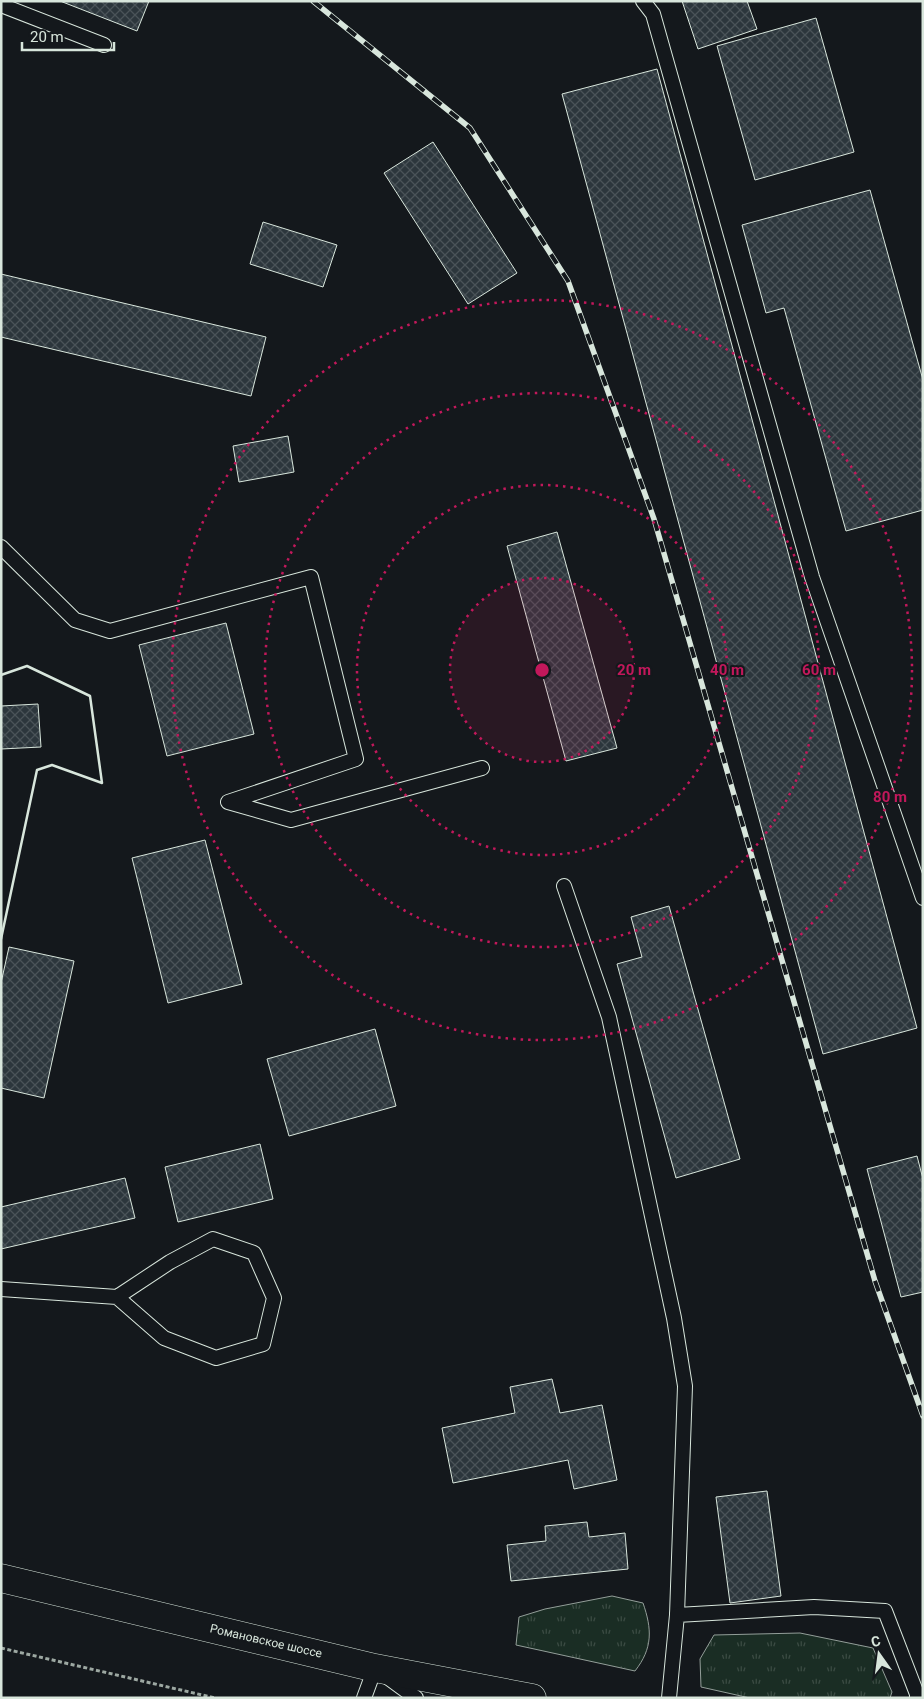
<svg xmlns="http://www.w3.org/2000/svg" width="924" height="1699" viewBox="0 0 924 1699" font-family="Roboto,sans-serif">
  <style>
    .grass { fill: url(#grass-tufts); stroke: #939e99 }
    .building { fill: url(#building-cross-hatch); stroke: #d8e6dc }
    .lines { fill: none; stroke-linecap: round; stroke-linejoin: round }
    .service-casing { stroke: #d8e6dc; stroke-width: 16 }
    .primary-casing { stroke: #d8e6dc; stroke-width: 29 }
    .path { stroke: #9da8a2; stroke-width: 3; stroke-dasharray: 4 2.5; stroke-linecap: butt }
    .service { stroke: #14181c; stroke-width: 14 }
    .primary { stroke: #14181c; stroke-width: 28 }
    .rail-casing { stroke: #d8e6dc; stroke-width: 5.5 }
    .rail { stroke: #14181c; stroke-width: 4; stroke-dasharray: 11; stroke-linecap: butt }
    .wall { stroke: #d8e6dc; stroke-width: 2.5 }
    .ring { fill: none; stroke: #c2185b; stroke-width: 2.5; stroke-dasharray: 2.5 5 }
    .labels { text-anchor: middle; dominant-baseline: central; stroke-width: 4; stroke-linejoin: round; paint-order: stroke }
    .street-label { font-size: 12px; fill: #d8e6dc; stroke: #14181c }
    .centre { fill: #c2185b; stroke: #14181c; stroke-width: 2.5 }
    .ring-label { font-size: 15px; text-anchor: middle; font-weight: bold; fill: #c2185b; stroke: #14181c; stroke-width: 4; stroke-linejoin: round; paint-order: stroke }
  </style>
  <defs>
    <pattern id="grass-tufts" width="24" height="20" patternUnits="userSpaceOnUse" patternTransform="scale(1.25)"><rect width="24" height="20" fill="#1a2d24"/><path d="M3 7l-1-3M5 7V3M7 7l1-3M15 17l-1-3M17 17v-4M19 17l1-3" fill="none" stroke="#3b4b43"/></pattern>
    <pattern id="building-cross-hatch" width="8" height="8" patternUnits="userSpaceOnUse" patternTransform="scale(1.25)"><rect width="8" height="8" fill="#2c363c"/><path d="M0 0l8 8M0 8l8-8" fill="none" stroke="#4a5358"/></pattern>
  </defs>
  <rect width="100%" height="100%" fill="#14181c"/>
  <g class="grass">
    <path d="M612 1596 643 1603C652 1629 653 1648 635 1671L516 1645 519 1617 545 1609Z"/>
    <polygon points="800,1633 873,1648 892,1692 890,1698 750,1698 701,1687 700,1659 714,1635"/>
  </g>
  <g class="building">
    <polygon points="60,1 149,1 137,31"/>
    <polygon points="682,1 747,1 757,29 698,49"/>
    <polygon points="816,18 854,152 755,180 717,46"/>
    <polygon points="657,69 917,1028 823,1054 562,94"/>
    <polygon points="433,142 517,273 468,304 384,173"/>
    <polygon points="870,190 923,380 923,510 846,531 784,308 766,313 742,225"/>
    <polygon points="263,222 337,245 323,287 250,264"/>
    <polygon points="1,274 266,337 251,396 1,337"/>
    <polygon points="288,436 294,472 239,482 233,446"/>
    <polygon points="557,532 617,748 566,761 507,546"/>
    <polygon points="226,623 254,734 167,756 139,645"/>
    <polygon points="38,704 41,747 1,749 1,706"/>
    <polygon points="205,840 242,984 168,1003 132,858"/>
    <polygon points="669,906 740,1159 676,1178 617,964 642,957 631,917"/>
    <polygon points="9,947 74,961 44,1098 1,1088 1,983"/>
    <polygon points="375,1029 396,1106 289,1136 267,1059"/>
    <polygon points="260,1144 273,1199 178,1222 165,1167"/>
    <polygon points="917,1156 923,1179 923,1292 901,1297 867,1169"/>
    <polygon points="125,1178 135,1218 1,1249 1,1207"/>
    <polygon points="552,1379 560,1413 602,1405 617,1480 574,1489 568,1460 453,1483 442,1428 515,1413 510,1387"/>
    <polygon points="767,1491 781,1596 730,1603 716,1497"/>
    <polygon points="587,1522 589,1537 625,1533 628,1569 511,1581 507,1545 546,1541 545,1526"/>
  </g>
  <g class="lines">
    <g class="service-casing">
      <g id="service">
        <polyline points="643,1 653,14 812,577 923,898"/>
        <polyline points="1,5 104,45"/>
        <polyline points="1,547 75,620 110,631 311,577 356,759 228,802 291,820 482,768"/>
        <polyline points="564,886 609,1017 674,1318 685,1386 677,1615"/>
        <polyline points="1,1289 117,1297 164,1338 216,1358 263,1344 274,1298 254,1253 213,1239 170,1262 117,1297"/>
        <polyline points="364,1698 375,1668 416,1698"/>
        <polyline points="669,1698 677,1615 814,1607 885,1611 917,1694 917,1698"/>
      </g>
    </g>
    <g class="primary-casing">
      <polyline id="primary" points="1,1578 375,1668 532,1698"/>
    </g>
    <polyline class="path" points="1,1648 215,1698"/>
    <use href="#service" class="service"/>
    <use href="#primary" class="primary"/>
    <g class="rail-casing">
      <polyline id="rail" points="313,1 470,128 568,281 654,519 875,1281 923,1416"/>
    </g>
    <use href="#rail" class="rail"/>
    <polyline class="wall" points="1,675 27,666 90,696 102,783 52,765 37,770 1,939"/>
  </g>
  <circle cx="542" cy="670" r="92" fill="#c2185b" fill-opacity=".12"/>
  <g class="ring">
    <circle cx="542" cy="670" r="92"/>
    <circle cx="542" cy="670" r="185"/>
    <circle cx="542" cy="670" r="277"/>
    <circle cx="542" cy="670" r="370"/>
  </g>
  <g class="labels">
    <g class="street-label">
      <text transform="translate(266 1641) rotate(13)">Романовское шоссе</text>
    </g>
  </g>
  <circle cx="542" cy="670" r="8" class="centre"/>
  <g class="ring-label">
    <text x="634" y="675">20 m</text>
    <text x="727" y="675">40 m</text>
    <text x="819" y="675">60 m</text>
    <text x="890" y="802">80 m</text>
  </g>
  <rect width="924" height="1699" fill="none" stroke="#d8e6dc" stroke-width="5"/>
  <g transform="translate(879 1654) rotate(346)" stroke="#14181c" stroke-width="4" paint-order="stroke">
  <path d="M0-4L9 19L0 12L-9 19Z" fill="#d8e6dc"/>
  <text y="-8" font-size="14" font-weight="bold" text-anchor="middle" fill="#d8e6dc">С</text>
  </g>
  <path d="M22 42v8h92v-8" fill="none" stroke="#d8e6dc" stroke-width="2.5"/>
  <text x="30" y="42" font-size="15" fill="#d8e6dc" stroke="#14181c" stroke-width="4" paint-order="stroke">20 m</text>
</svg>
